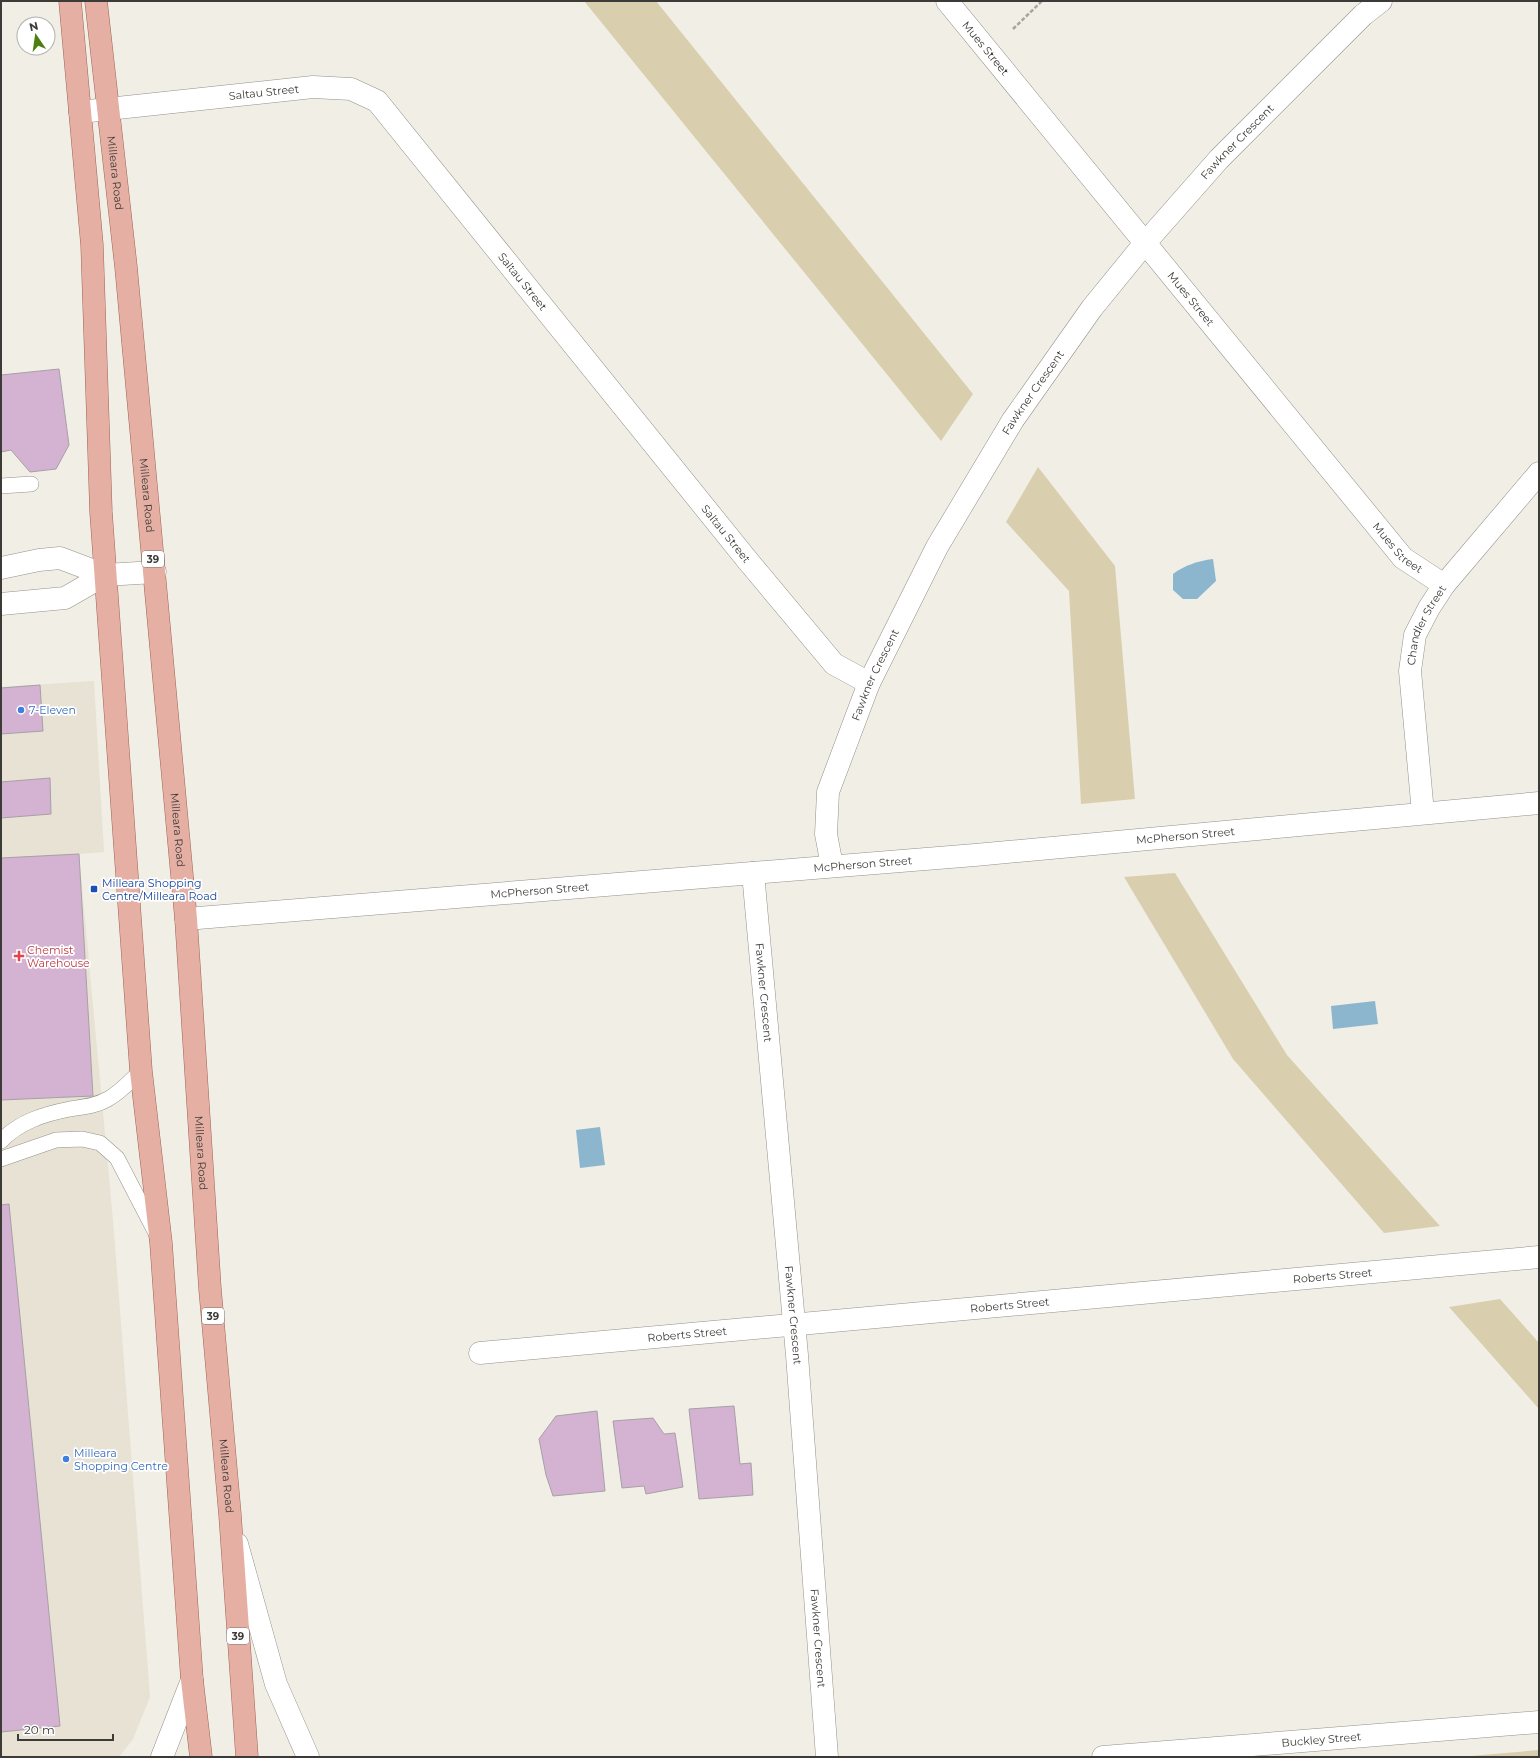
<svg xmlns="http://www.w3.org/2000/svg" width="1540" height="1758" viewBox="0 0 1540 1758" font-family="Montserrat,sans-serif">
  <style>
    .built { fill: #e7e2d3 }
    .green { fill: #d9cfaf }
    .water { fill: #8bb6cd }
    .building { fill: #d4b2d1; stroke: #a7a0a6 }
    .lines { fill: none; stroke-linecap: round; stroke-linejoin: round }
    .service-casing { stroke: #939189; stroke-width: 16 }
    .minor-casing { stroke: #939189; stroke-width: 23 }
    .tertiary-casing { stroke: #939189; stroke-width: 23 }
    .secondary-casing { stroke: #939189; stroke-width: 23 }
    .primary-casing { stroke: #9e6455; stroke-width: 23 }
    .path { stroke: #a6a49e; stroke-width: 2.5; stroke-dasharray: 4 2; stroke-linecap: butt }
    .service { stroke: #fff; stroke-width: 15 }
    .minor { stroke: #fff; stroke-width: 22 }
    .tertiary { stroke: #fff; stroke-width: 22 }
    .secondary { stroke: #fff; stroke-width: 22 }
    .primary { stroke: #e5afa3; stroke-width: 22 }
    .shop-dot { fill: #3f7fe0; stroke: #fff; stroke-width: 1.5 }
    .transit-dot { fill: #1a4fb4; stroke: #fff; stroke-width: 1.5 }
    .health-dot { fill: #e0444e; stroke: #fff; stroke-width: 1.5 }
    .labels { text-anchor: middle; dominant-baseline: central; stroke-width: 3.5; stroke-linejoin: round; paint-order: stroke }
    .shield { fill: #fff; stroke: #767674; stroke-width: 1 }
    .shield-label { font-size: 10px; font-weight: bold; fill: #3c3b38 }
    .street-label { font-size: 11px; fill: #3c3b38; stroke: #fff }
    .shop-label { font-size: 11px; fill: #366cbe; stroke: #fff; text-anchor: start }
    .transit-label { font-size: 11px; fill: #164399; stroke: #fff; text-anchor: start }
    .health-label { font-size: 11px; fill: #be3a42; stroke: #fff; text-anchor: start }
  </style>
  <rect width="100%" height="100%" fill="#f1eee6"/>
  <polygon class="built" points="94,681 104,852 79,854 113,1220 150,1697 133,1739 119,1757 1,1757 1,687"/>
  <g class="green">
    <polygon points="584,1 656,1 973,394 941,441"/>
    <polygon points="1038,467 1115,566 1135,799 1081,804 1069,591 1006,522"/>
    <polygon points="1175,873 1287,1055 1440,1226 1384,1233 1233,1059 1124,877"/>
    <polygon points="1500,1299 1539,1343 1539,1409 1449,1307"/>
    <polygon points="1539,1750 1539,1757 1459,1757"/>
  </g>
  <g class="water">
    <path d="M1213 559 1216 581 1197 599H1183L1173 590V574C1185 565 1198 561 1213 559Z"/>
    <polygon points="1375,1001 1378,1024 1333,1029 1331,1006"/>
    <polygon points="600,1127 605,1165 580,1168 576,1130"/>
  </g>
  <g class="building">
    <polygon points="59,369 69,445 56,469 30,472 11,450 1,452 1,375"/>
    <polygon points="40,685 43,731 1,734 1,688"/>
    <polygon points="50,778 51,814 1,818 1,782"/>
    <polygon points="79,854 93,1096 1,1100 1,858"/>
    <polygon points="9,1204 60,1726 1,1732 1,1205"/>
    <polygon points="734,1406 740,1464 751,1463 753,1495 699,1499 689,1409"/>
    <polygon points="597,1411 605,1491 553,1496 546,1475 539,1439 556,1416"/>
    <polygon points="653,1418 664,1434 675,1433 683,1487 646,1494 644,1486 622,1488 613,1421"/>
  </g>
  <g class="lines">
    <g class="service-casing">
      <g id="service">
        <polyline points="1,486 31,484"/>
        <path d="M1 1141C19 1122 44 1114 70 1109 83 1107 96 1106 108 1099 121 1092 131 1080 141 1071"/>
        <polyline points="1,1159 56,1140 82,1139 100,1143 117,1158 157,1235"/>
      </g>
    </g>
    <g class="minor-casing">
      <g id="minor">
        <path id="s1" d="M947 1 1403 558 1444 585"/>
        <path id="s2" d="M80 112 313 87 351 89 377 101 748 561 834 664 869 683"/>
        <polyline points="1,568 39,560 60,558 105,575 155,572"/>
        <polyline points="1,604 65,598 105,575"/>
        <path id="s3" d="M1423 813 1410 671 1415 635 1429 608 1444 585 1539 473"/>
        <path id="s4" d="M832 866 826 834 828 792 869 683 937 547 1013 420 1092 308 1145 243 1219 159 1363 15 1381 1"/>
        <path id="s5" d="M753 873 797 1355 827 1757"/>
        <path id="s6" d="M186 919 975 855 1539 803"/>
        <path id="s7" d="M480 1353 1539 1257"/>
      </g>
    </g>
    <g class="tertiary-casing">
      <polyline id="tertiary" points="162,1757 192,1680"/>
    </g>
    <g class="secondary-casing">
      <g id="secondary">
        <polyline points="237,1544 276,1684 308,1757"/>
        <path id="s8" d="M1103 1757 1539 1722"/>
      </g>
    </g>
    <g class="primary-casing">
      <g id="primary">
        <polyline points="70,1 92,245 101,512 141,1071 161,1243 192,1680 201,1757"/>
        <path id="s9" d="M96 1 126 267 186 919 210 1289 230 1515 247 1757"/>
      </g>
    </g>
    <polyline class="path" points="1013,29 1042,1"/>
    <use href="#service" class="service"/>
    <use href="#minor" class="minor"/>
    <use href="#tertiary" class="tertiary"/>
    <use href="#secondary" class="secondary"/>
    <use href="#primary" class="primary"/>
  </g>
  <g class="shop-dot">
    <circle cx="21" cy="710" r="4"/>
    <circle cx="66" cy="1459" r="4"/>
  </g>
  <rect class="transit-dot" x="90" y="885" width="8" height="8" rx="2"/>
  <path class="health-dot" d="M17 950h4v4h4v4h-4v4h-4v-4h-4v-4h4z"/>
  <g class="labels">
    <g class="shield">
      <rect x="142" y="551" width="22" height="16" rx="3"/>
      <rect x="202" y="1308" width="22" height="16" rx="3"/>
      <rect x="227" y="1628" width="22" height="16" rx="3"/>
    </g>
    <g class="shield-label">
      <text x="153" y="559">39</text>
      <text x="213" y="1316">39</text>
      <text x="238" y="1636">39</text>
    </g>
    <g class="street-label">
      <text stroke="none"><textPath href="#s1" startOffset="61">Mues Street</textPath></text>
      <text stroke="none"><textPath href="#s2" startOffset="185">Saltau Street</textPath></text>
      <text stroke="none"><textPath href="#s4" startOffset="849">Fawkner Crescent</textPath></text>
      <text stroke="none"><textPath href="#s9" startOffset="173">Milleara Road</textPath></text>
      <text stroke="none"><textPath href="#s2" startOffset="533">Saltau Street</textPath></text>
      <text stroke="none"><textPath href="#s1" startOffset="385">Mues Street</textPath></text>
      <text stroke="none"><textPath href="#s4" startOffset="525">Fawkner Crescent</textPath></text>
      <text stroke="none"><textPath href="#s9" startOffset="497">Milleara Road</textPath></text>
      <text stroke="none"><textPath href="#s2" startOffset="857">Saltau Street</textPath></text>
      <text stroke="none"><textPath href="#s1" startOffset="709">Mues Street</textPath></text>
      <text stroke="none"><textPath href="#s3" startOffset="192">Chandler Street</textPath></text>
      <text stroke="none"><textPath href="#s4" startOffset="201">Fawkner Crescent</textPath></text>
      <text stroke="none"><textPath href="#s9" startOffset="833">Milleara Road</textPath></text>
      <text stroke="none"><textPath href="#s6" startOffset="1003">McPherson Street</textPath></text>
      <text stroke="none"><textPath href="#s6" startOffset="679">McPherson Street</textPath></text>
      <text stroke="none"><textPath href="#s6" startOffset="355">McPherson Street</textPath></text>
      <text stroke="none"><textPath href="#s5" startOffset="120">Fawkner Crescent</textPath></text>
      <text stroke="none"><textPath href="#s9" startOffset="1157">Milleara Road</textPath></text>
      <text stroke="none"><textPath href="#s7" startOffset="856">Roberts Street</textPath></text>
      <text stroke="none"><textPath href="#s7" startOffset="532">Roberts Street</textPath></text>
      <text stroke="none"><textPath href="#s5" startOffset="444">Fawkner Crescent</textPath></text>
      <text stroke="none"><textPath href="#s7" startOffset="208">Roberts Street</textPath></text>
      <text stroke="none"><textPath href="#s9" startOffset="1481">Milleara Road</textPath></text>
      <text stroke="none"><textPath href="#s5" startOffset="768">Fawkner Crescent</textPath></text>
      <text stroke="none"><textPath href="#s8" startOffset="219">Buckley Street</textPath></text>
    </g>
    <g class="shop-label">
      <text x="29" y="710">7-Eleven</text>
      <text x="74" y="1453">Milleara<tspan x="74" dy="13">Shopping Centre</tspan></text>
    </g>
    <g class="transit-label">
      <text x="102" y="883">Milleara Shopping<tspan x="102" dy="13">Centre/Milleara Road</tspan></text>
    </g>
    <g class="health-label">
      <text x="27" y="950">Chemist<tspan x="27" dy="13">Warehouse</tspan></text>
    </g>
  </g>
  <rect width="1540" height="1758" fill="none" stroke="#3c3b38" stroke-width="4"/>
  <g transform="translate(36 36) rotate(347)"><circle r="19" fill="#ffffff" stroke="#b1b1af"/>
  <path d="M0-3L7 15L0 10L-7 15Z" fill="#4c7f10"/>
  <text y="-6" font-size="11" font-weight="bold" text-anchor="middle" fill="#3c3b38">N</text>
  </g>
  <path d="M18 1734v6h95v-6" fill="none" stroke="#3c3b38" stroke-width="2"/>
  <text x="24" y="1734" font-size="12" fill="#3c3b38" stroke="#ffffff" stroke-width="3" paint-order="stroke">20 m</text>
</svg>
